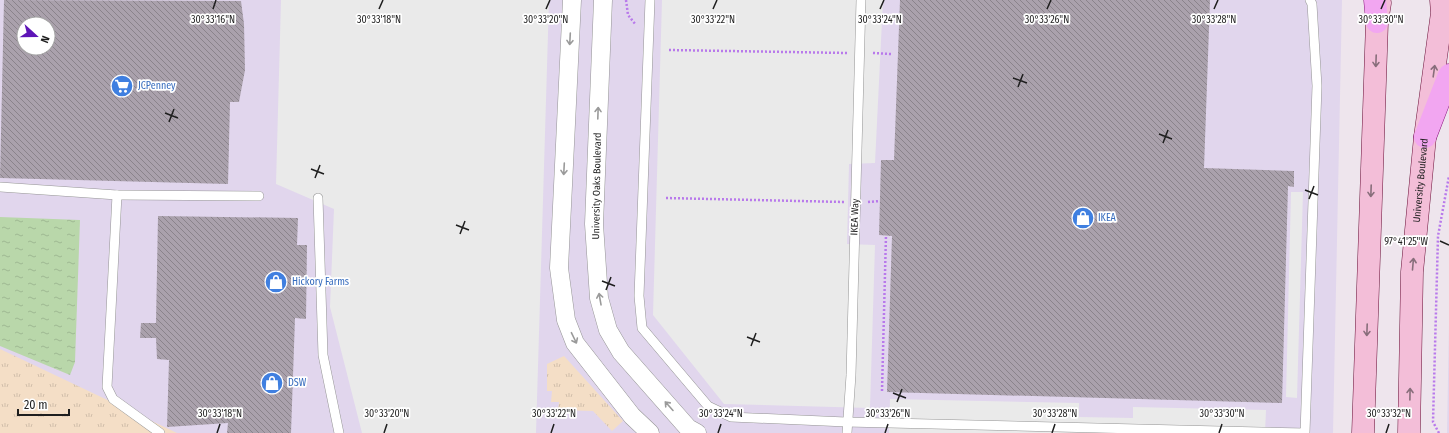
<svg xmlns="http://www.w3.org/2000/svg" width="1449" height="433" viewBox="0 0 1449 433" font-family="'Fira Sans Condensed',sans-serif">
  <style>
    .commercial { fill: #e1d6ed; fill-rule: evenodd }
    .park { fill: url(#park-tufts) }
    .parking { fill: #eaeaea }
    .water { fill: url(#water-ripples) }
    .building { fill: url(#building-back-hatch); fill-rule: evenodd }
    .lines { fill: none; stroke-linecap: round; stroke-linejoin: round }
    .service-casing { stroke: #959595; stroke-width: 10 }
    .minor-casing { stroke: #959595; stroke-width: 19 }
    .secondary-casing { stroke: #6a1038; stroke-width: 23 }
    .primary-casing { stroke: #88107a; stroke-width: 23 }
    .path { stroke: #b879eb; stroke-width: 2.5; stroke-dasharray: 2 2; stroke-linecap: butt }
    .service { stroke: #fff; stroke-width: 9 }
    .minor { stroke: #fff; stroke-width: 18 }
    .secondary { stroke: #f3bed8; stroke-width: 22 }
    .primary { stroke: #f2a6f1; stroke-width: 22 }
    .oneway { stroke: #9a9a9a }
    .oneway2 { stroke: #886e7b }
    .ticks { fill: none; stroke: #1e1e1e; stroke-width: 1.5 }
    .labels { text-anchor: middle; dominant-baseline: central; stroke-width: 3.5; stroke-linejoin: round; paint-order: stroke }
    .shop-label { font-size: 10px; fill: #366cbe; stroke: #fff; text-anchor: start }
    .street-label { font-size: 10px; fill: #1e1e1e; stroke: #fff }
    .ticks-label { font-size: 10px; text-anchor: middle; fill: #1e1e1e; stroke: #fff; stroke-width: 3.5; stroke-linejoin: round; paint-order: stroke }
  </style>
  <defs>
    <pattern id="park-tufts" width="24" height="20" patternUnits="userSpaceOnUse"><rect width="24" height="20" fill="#f4dec6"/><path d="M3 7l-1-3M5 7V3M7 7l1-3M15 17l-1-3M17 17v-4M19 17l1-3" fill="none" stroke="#d1beaa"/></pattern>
    <pattern id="water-ripples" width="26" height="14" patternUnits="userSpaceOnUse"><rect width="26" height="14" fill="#b9d7aa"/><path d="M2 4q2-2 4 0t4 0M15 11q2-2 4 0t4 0" fill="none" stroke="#9fb892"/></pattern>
    <pattern id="building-back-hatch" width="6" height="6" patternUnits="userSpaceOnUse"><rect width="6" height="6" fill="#aaa1ac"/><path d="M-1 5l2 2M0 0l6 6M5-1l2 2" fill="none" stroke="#8a838b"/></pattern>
  </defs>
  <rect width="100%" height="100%" fill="#eee5ed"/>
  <g class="commercial">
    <path d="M0 0H1342L1333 433H141L0 352ZM24 24H48V48H24Z"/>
    <polygon points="1449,325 1449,433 1447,433"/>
  </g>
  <g class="park">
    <polygon points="0,349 177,433 0,433"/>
    <polygon points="564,356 623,421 612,431 593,411 558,410 559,402 551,402 552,391 547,391 547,364"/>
  </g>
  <g class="parking">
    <polygon points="281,0 549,0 536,433 362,433 330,307 334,209 276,184"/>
    <polygon points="662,0 883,0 875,163 849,164 847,244 875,245 870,408 724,404 653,315"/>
    <polygon points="1291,192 1303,192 1297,398 1286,397"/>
    <polygon points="890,399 1079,403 1079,417 1133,418 1133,407 1266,410 1265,433 889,433"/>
  </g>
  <polygon class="water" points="0,217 80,220 75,362 70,375 0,346"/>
  <g class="building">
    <path d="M4 0 241 1 244 24 245 70 239 102H230L228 184 0 178ZM24 24H48V48H24Z"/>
    <polygon points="900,0 1210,0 1204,168 1294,171 1294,187 1288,186 1282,403 887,392 892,236 879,235 881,160 894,160"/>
    <polygon points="158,216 298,218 297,245 307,245 306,319 295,318 291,433 227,433 228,423 167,427 169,360 157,359 156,338 140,338 141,323 156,323"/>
  </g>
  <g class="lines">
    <g class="service-casing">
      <g id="service">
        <polyline points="650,0 639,296 642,328 708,406 731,417 846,422 1305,433 1317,86 1312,4 1310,0"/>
        <polyline points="0,187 117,195 107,387 113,399 160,433"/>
        <polyline points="117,195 259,196"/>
        <polyline points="318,198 323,355 339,433"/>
        <polyline points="847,433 851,375 861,0"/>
      </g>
    </g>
    <g class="minor-casing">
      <g id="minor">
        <polyline points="572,0 559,268 566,320 575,343 632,416 650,433"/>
        <polyline points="603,0 594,224 599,298 608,330 621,352 688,428 697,433"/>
      </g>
    </g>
    <g class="secondary-casing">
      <g id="secondary">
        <polyline points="1363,433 1377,22 1380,3"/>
        <path id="s1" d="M1409 433 1412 272 1425 137 1442 13 1441 0"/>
      </g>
    </g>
    <g class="primary-casing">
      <g id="primary">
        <polyline points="1375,0 1377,22"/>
        <polyline points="1425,137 1449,75"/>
      </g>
    </g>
    <g class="path">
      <polyline points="626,0 628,15 636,25"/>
      <polyline points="669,50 847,53"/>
      <polyline points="873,53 891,54"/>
      <polyline points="666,198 844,202"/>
      <polyline points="868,202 880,201"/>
      <polyline points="882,391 886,235"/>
      <polyline points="1439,433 1433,422 1438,236 1449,176"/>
    </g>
    <use href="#service" class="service"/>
    <use href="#minor" class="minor"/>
    <use href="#secondary" class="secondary"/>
    <use href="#primary" class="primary"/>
  </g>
  <defs><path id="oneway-shaft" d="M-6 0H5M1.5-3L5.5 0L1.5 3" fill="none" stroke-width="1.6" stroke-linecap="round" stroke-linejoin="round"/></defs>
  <g class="oneway">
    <use href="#oneway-shaft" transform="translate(570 39) rotate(93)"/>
    <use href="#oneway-shaft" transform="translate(598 113) rotate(-88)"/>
    <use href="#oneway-shaft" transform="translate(564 169) rotate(93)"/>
    <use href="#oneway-shaft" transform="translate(600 299) rotate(-100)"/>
    <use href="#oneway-shaft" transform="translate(574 338) rotate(64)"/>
    <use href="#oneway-shaft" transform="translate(669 406) rotate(-132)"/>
  </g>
  <g class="oneway2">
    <use href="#oneway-shaft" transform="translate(1376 61) rotate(92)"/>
    <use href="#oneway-shaft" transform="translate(1434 71) rotate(-82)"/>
    <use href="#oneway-shaft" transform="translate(1371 191) rotate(92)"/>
    <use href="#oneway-shaft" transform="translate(1413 264) rotate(-85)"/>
    <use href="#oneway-shaft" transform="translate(1367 330) rotate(92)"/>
    <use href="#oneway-shaft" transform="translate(1410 394) rotate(-89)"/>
  </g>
  <path class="ticks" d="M213 9 216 0M379 9 383 0M546 9 550 0M713 9 717 0M880 9 884 0M1047 9 1051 0M1214 9 1218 0M1381 9 1385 0M1013 78 1027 83M1018 87 1023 74M165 113 178 118M169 122 174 109M1159 134 1172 139M1163 143 1168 130M311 169 324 174M315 178 320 165M1305 190 1318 195M1309 199 1314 186M456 225 469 230M460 234 465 221M1440 241 1449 245M602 281 615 286M606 290 611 277M747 337 760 342M751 346 756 333M893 393 906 398M897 402 902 389M217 433 220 424M384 433 387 424M551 433 554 424M718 433 721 424M885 433 888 424M1052 433 1055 424M1219 433 1222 424M1386 433 1389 424"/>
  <defs>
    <g id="supermarket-disc" transform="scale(1.15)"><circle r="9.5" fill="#3f7fe0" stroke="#fff"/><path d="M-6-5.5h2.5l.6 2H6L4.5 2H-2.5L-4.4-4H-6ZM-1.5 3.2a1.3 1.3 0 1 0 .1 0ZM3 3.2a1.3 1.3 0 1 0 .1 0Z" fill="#fff"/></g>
    <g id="shop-disc" transform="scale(1.15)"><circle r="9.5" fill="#3f7fe0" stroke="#fff"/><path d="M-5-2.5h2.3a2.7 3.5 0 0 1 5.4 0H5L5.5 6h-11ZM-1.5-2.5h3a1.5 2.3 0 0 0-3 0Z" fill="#fff"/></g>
  </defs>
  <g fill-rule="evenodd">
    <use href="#supermarket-disc" x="122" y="86"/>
    <use href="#shop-disc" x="1083" y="218"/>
    <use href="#shop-disc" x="276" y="282"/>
    <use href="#shop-disc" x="272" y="383"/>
  </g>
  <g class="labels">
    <g class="shop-label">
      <text x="138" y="86">JCPenney</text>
      <text x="1098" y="218">IKEA</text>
      <text x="292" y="282">Hickory Farms</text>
      <text x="288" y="383">DSW</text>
    </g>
    <g class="street-label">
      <text stroke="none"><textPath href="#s1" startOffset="253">University Boulevard</textPath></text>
      <text transform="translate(597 186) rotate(-89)">University Oaks Boulevard</text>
      <text transform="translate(855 217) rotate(-88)">IKEA Way</text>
    </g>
  </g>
  <g class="ticks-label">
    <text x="379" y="23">30°33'18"N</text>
    <text x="1381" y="23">30°33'30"N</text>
    <text x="213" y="23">30°33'16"N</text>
    <text x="546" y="23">30°33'20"N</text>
    <text x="713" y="23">30°33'22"N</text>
    <text x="880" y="23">30°33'24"N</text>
    <text x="1047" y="23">30°33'26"N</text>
    <text x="1214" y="23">30°33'28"N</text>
    <text x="1406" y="245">97°41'25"W</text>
    <text x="220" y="417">30°33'18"N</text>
    <text x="387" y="417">30°33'20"N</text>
    <text x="554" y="417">30°33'22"N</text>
    <text x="721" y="417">30°33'24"N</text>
    <text x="888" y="417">30°33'26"N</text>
    <text x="1055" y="417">30°33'28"N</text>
    <text x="1222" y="417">30°33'30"N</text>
    <text x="1389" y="417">30°33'32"N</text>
  </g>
  <g transform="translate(36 36) rotate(111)"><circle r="19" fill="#ffffff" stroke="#a5a5a5"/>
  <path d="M0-3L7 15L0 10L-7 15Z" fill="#5e15b7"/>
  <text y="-6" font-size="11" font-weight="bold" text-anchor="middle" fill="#1e1e1e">N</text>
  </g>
  <path d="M18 409v6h51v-6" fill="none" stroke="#1e1e1e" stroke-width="2"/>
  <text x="24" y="409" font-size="12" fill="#1e1e1e" stroke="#ffffff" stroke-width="3" paint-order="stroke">20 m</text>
</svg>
